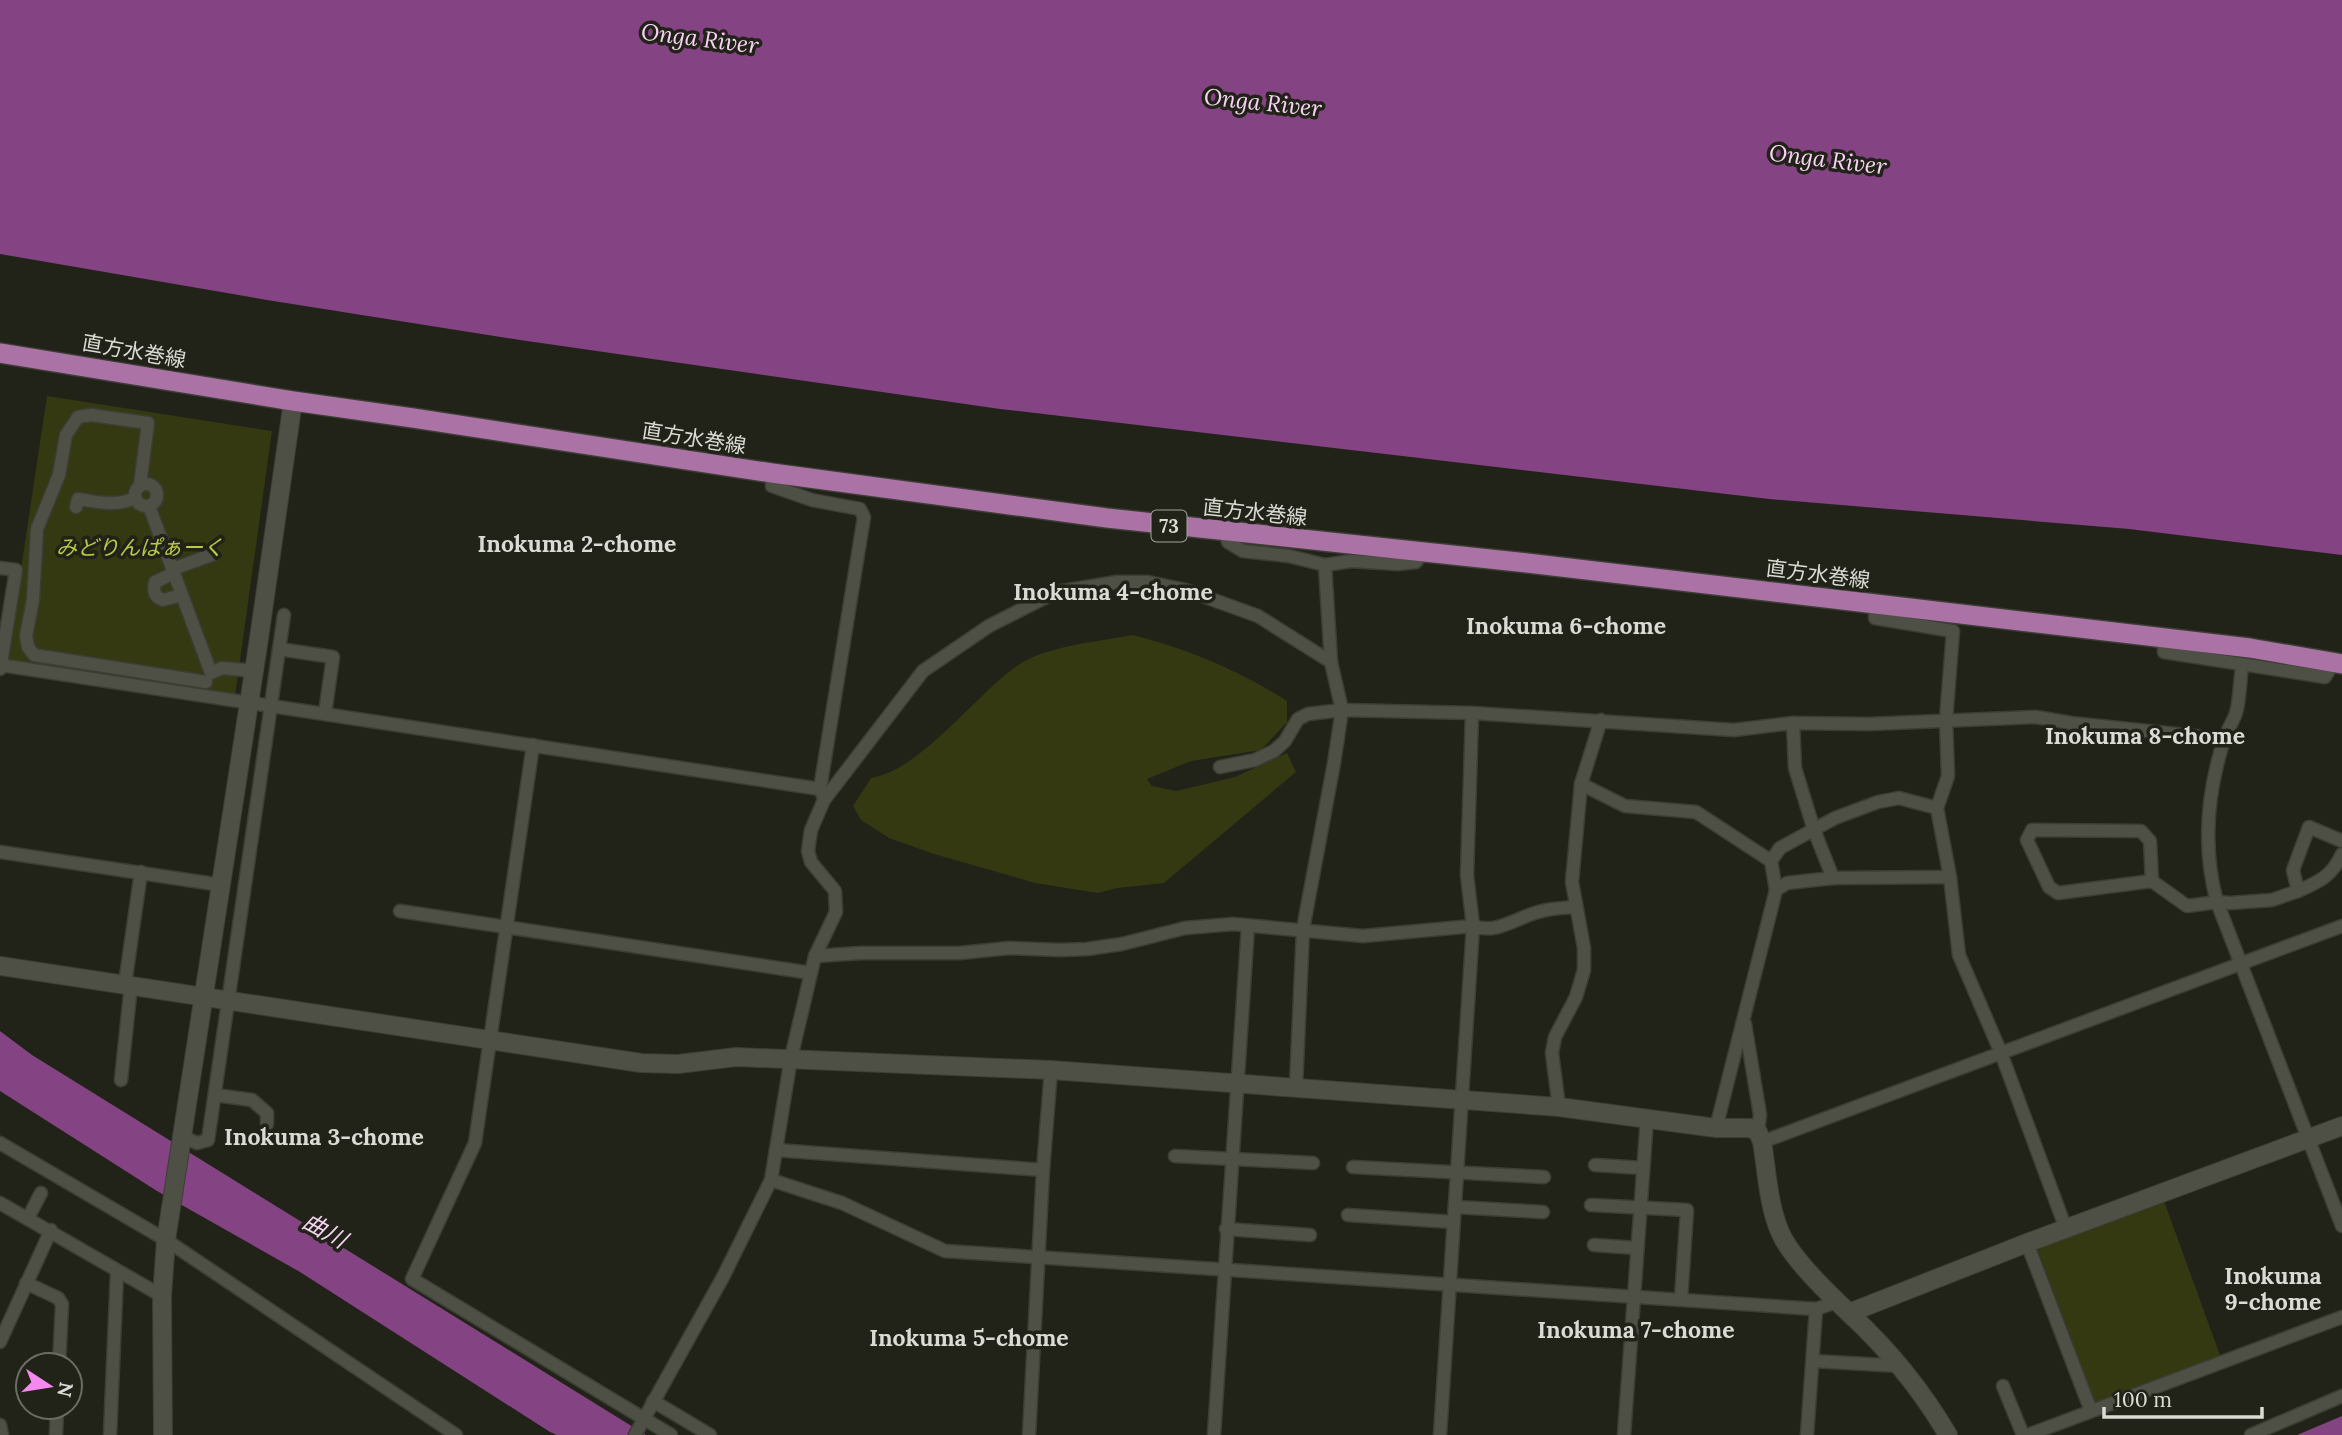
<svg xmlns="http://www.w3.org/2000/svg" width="2342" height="1435" viewBox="0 0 2342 1435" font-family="Lora,'Noto Sans JP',serif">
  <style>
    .green { fill: #343912 }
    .water { fill: #844382 }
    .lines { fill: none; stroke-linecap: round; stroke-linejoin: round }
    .street-casing { stroke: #3c3e36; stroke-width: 15 }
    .secondary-casing { stroke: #3c3e36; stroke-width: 20 }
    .primary-casing { stroke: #3c3e36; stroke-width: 22 }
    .street { stroke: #4e5045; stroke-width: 12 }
    .secondary { stroke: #4e5045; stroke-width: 18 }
    .primary { stroke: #ab73a5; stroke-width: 19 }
    .labels { text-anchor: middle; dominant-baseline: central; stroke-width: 7; stroke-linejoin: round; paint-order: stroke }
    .shield { fill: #212218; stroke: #a2a49c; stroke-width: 2 }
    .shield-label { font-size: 19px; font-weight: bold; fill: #dadbd4 }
    .street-label { font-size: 21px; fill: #dadbd4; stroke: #212218 }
    .park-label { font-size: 21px; font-style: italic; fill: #bbc948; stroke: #212218 }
    .water-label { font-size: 23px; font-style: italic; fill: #f8d3f5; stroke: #212218 }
    .neighbourhood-label { font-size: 23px; font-weight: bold; fill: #dadbd4; stroke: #212218 }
  </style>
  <rect width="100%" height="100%" fill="#212218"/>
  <g class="green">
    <polygon points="47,396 272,431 235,696 7,662"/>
    <path d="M1132 635C1187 648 1240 671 1287 701V722L1261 750 1191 761 1147 779 1152 786 1176 791 1235 777 1287 753 1296 772 1164 883 1117 888 1098 893 1035 883 934 854 889 838 861 820 853 806 871 778C920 770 973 698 1014 668 1042 646 1097 642 1132 635Z"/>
    <polygon points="2164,1201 2221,1358 2096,1405 2037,1248"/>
  </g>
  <g class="water">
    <polygon points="0,0 2342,0 2342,555 2129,529 1769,499 1000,409 520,340 267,300 0,254"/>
    <polygon points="0,1031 32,1055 646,1435 557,1435 550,1432 300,1272 157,1191 0,1091"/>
    <polygon points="2342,1416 2342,1435 2297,1435"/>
  </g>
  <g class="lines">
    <g class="street-casing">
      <g id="street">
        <polyline points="772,473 772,486 812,500 860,509 864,517 820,789 823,796"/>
        <circle cx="146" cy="495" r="11"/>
        <polyline points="140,485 148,423 91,415 78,417 66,435 59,475 37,529 33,600 26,636 28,647 34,655 206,682"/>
        <polyline points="149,506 211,673 222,668 254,671"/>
        <path d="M76 507 78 499C98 502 115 507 135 498"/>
        <polyline points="1225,532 1228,542 1243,551 1289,556 1325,565 1351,561 1398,564 1416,562 1422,553"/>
        <polyline points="0,568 16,570 0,669"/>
        <polyline points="173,569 214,554"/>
        <path d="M174 573 155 582C153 591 154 597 163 600L182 595"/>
        <polyline points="1876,604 1875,618 1953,631 1946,720 1948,776 1937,808 1950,877 1959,955 2001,1053 2066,1229"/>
        <polyline points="2165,638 2164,652 2325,677 2334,662"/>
        <polyline points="279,649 333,657 325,713"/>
        <polyline points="0,665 820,789"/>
        <path d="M2242 666C2240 680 2240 695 2237 709 2235 720 2227 729 2224 740 2207 793 2202 847 2217 902L2342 1226"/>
        <polyline points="1793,723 1795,768 1814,830 1833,878"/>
        <polyline points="533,745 475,1143 412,1279 671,1435"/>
        <polyline points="1220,767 1255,760 1274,751 1285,741 1298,719 1308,714 1342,710 1472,713 1734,730 1793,723 1869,724 2036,717 2071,723 2224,739"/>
        <polyline points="1581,784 1625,806 1696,812 1771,861"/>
        <path d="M2342 841 2309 827 2293 870 2298 891C2319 882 2332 876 2342 854"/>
        <polyline points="0,852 221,885"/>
        <polyline points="2152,881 2150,841 2141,831 2032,830 2027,840 2049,887 2058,893 2152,881 2187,906 2217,902 2230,903 2272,900 2298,891"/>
        <polyline points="1776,890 1787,883 1833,878 1950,877"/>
        <polyline points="400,911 811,973"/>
        <path d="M815 956 861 953H960L1009 948 1060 950 1087 949 1122 944 1185 928 1233 924 1363 936 1473 926C1498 935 1518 916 1542 911 1553 908 1564 908 1575 907"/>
        <polyline points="125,984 141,872"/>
        <polyline points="1745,1024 1760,1115 1758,1132"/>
        <polyline points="121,1080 131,985"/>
        <polyline points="1296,1086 1303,929 1334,763 1342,710 1331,662 1325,565"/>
        <polyline points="215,1095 252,1100 267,1113 267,1124"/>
        <polyline points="1559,1107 1552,1053 1555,1037 1576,997 1584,970 1584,948 1572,882 1581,784 1601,720"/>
        <polyline points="1716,1128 1776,890 1771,861 1780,848 1835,818 1878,802 1899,798 1937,808"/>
        <polyline points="183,1137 197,1143 208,1140 284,615"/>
        <polyline points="1762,1142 2342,926"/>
        <polyline points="0,1143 166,1240 456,1435"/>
        <polyline points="776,1150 1043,1170"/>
        <polyline points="1175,1156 1313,1163"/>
        <polyline points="1595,1165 1643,1168"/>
        <polyline points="1353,1167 1544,1177"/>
        <polyline points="771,1180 842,1203 945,1251 1816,1309 1836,1302"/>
        <polyline points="0,1203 162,1296"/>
        <polyline points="1591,1205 1687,1210 1681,1299"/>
        <polyline points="1455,1207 1543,1212"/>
        <polyline points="1348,1215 1453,1222"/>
        <polyline points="28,1218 41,1193"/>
        <polyline points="1226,1229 1310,1235"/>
        <polyline points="2027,1243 2091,1411"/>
        <polyline points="1594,1245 1637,1248"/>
        <polyline points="26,1283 58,1298 62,1304 59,1365"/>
        <polyline points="0,1342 51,1230"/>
        <polyline points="1813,1361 1901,1366"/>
        <polyline points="2003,1386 2023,1435"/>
        <polyline points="653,1401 710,1435"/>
        <polyline points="0,1425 2,1435"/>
        <polyline points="56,1435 57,1407"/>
        <polyline points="110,1435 117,1272"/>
        <polyline points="635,1435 723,1277 771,1180 791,1058 815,956 836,912 835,891 811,862 808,851 811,830 824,800 923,671 989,626 1056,592 1117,582 1148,582 1186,590 1258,616 1331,662"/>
        <polyline points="1029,1435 1043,1170 1051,1070"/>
        <polyline points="1214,1435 1248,926"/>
        <polyline points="1440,1435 1473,926 1467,875 1472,713"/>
        <polyline points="1624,1435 1647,1118"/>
        <polyline points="1807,1435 1816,1309"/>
        <polyline points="2028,1435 2342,1317"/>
        <polyline points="2251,1435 2342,1396"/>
      </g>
    </g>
    <g class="secondary-casing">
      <g id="secondary">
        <path d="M0 966 641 1063 678 1064 736 1057 1051 1070 1559 1107 1716 1128H1750L1758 1132 1762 1142C1767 1171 1768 1204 1780 1232 1791 1258 1829 1294 1850 1314 1889 1350 1921 1389 1948 1435"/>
        <polyline points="1849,1313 2027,1243 2342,1126"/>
        <polyline points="163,1435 162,1296 166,1240 258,645 293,401"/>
      </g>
    </g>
    <g class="primary-casing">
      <polyline id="primary" points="0,353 293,401 413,418 772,473 1107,518 1527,563 1876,604 2250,648 2342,664"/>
    </g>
    <use href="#street" class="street"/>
    <use href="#secondary" class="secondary"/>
    <use href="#primary" class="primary"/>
  </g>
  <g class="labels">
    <rect class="shield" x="1151.5" y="510.5" width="35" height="31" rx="5"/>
    <g class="shield-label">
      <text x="1169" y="526">73</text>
    </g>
    <g class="street-label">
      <text transform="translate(134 351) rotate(10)">直方水巻線</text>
      <text transform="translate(694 438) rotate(9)">直方水巻線</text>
      <text transform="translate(1255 512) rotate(6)">直方水巻線</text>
      <text transform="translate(1818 574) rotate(7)">直方水巻線</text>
    </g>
    <g class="park-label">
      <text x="140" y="547">みどりんぱぁーく</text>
    </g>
    <g class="water-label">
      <text transform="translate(700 38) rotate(7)">Onga River</text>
      <text transform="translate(1263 102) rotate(6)">Onga River</text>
      <text transform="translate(1828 159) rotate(7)">Onga River</text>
      <text transform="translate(325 1230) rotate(29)">曲川</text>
    </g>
    <g class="neighbourhood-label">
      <text x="577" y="543">Inokuma 2-chome</text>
      <text x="1113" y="591">Inokuma 4-chome</text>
      <text x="1566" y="625">Inokuma 6-chome</text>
      <text x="2145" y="735">Inokuma 8-chome</text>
      <text x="324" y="1136">Inokuma 3-chome</text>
      <text x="2273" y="1275">Inokuma<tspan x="2273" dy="26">9-chome</tspan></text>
      <text x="1636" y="1329">Inokuma 7-chome</text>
      <text x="969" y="1337">Inokuma 5-chome</text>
    </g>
  </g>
  <g transform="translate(49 1386) rotate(102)"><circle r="33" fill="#212218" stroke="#6b6c63" stroke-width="2"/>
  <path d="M0-5L12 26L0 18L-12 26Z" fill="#f489f0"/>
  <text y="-10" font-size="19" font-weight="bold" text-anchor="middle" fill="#dadbd4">N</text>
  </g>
  <path d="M2104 1407v10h158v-10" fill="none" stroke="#dadbd4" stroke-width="3.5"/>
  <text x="2114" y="1407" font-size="21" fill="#dadbd4" stroke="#212218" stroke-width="5" paint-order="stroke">100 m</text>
</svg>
